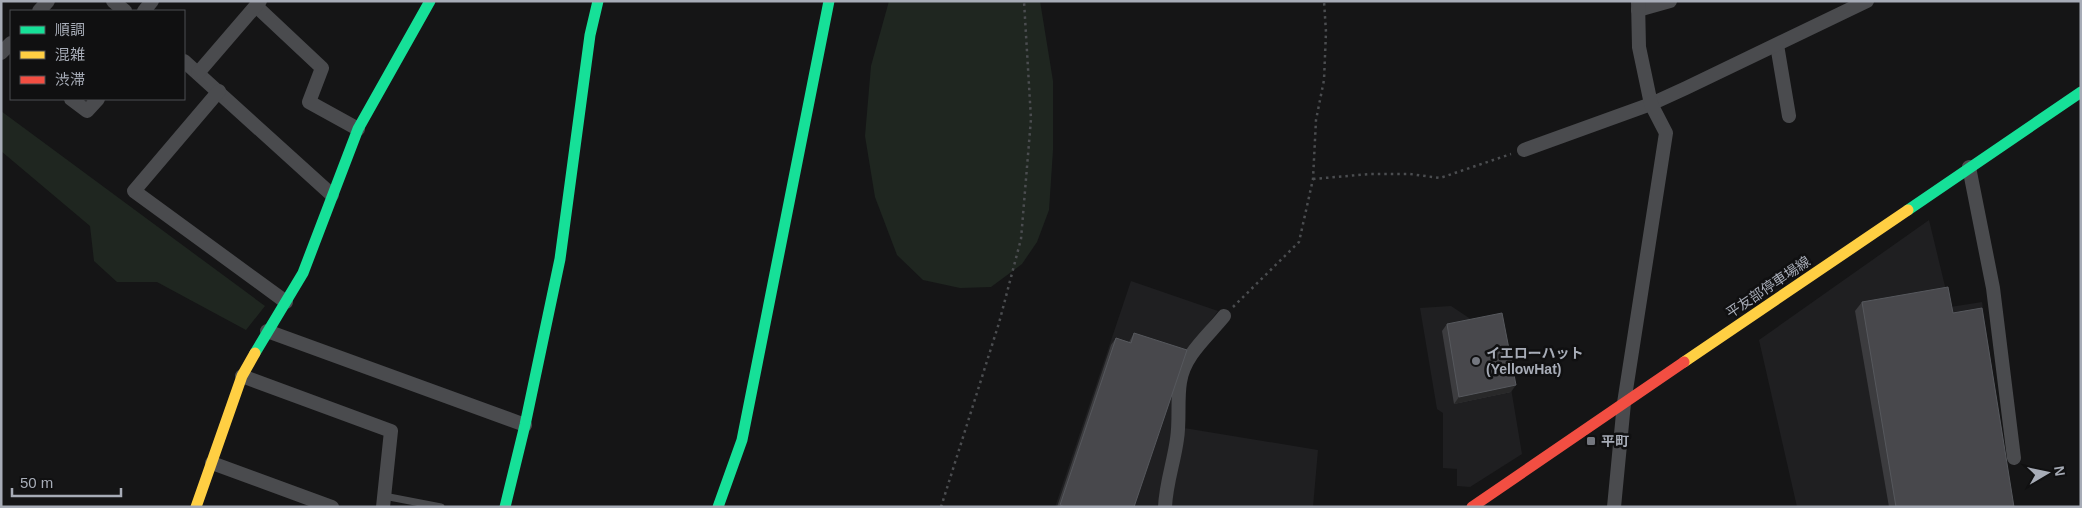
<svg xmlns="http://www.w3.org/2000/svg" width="2082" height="508" viewBox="0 0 2082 508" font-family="Arial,'Noto Sans JP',sans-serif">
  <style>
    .built { fill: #1f1f21 }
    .green { fill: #1f2620 }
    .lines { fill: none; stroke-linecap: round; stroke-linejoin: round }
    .path { stroke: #4b4d50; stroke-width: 2.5; stroke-dasharray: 2.5 4; stroke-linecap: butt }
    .lane { stroke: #4a4b4e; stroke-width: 7 }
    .street { stroke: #4a4b4e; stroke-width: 14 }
    .fast { stroke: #16e098; stroke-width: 11 }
    .slow { stroke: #ffcf43; stroke-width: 11 }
    .jam { stroke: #f24e42; stroke-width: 11 }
    .wall { fill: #3c3c3f }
    .shaded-wall { fill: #282829 }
    .building { fill: #48484c; stroke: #56585d }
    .poi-dot { fill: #74777f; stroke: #101011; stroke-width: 2 }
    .labels { text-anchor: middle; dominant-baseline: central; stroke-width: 5; stroke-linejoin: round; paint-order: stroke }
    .street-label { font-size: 14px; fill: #a7acb7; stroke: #101011 }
    .poi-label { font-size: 14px; font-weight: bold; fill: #a7acb7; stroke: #101011; text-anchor: start }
  </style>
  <rect width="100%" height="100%" fill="#151516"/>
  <g class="built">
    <polygon points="1929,220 1950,307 1982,302 2013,507 1797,507 1759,340"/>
    <polygon points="1131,281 1218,311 1185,354 1172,426 1318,450 1313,507 1055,507"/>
    <polygon points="1451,306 1472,320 1499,316 1522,454 1470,487 1457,486 1457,469 1443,468 1443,413 1437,409 1420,308"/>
  </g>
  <g class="green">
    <polygon points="889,1 1040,1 1053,81 1053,150 1049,210 1037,242 1022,264 991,287 960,288 923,280 897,255 875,197 865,136 871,66"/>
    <polygon points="1,111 265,306 246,330 157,282 117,282 94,261 90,226 1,151"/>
  </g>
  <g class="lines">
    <g class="path">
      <polyline points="1313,179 1370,174 1410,174 1440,178 1511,154"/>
      <polyline points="1233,307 1299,242 1313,179 1316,120 1324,80 1326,32 1324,1"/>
      <polyline points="941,507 999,323 1021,239 1031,119 1024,1"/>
    </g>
    <polyline class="lane" points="384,496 441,507"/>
    <g class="street">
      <polyline points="113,1 125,11"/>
      <polyline points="256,6 322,68 309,102 358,129"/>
      <polyline points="1638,10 1670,1"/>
      <polyline points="39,11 48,1"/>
      <polyline points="144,11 152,1"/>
      <polyline points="1777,45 1789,116"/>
      <polyline points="1,53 11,43"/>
      <polyline points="184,61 332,195"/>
      <polyline points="198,73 260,1"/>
      <polyline points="219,91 134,191 286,302"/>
      <polyline points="71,99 87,111 98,99"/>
      <polyline points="1524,150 1651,104 1686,88 1867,1"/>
      <polyline points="1969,167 1993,288 2014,458"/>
      <polyline points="267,331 525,425"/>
      <polyline points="242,376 391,431 383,507"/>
      <polyline points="212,463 332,507"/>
      <path d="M1165 507C1166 483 1174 462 1177 439 1180 420 1177 400 1180 382 1184 355 1208 336 1224 316"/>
      <polyline points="1614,507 1624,403 1666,133 1651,104 1639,47 1638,1"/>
    </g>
    <g class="fast">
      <polyline points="1908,210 2081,92"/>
      <polyline points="255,353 303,273 358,129 430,1"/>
      <polyline points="505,507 525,425 560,259 590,35 598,1"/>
      <polyline points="718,507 742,440 829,1"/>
    </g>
    <g class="slow">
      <polyline points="1684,362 1908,210"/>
      <polyline points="196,507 242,376 255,353"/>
    </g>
    <polyline class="jam" points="1472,507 1684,362"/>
  </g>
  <g class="wall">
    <polygon points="1862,302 1953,313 2014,507 1889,507 1855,311"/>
    <polygon points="1447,324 1511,392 1454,404 1442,331"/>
    <polygon points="1134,333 1134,507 1057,507 1111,345 1116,338 1129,342"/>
  </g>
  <polygon class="shaded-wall" points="1516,385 1511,392 1454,404 1459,397"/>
  <g class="building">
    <polygon points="1948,287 1953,313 1982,308 2014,507 1896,507 1862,302"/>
    <polygon points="1502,313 1516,385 1459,397 1447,324"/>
    <polygon points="1134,333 1187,350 1134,507 1065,507 1060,505 1116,338 1131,343"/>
  </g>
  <g class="poi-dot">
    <circle cx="1476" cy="361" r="5"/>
    <rect x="1586" y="436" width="10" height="10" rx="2.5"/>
  </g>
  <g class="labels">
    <g class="street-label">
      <text transform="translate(1768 287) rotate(-34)">平友部停車場線</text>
    </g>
    <g class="poi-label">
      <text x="1486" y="353">イエローハット<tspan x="1486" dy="16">(YellowHat)</tspan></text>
      <text x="1601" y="441">平町</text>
    </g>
  </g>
  <rect width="2082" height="508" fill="none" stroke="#a7acb7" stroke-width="5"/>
  <rect x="10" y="10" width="175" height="90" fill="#101011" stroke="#4c4e53"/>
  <rect x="20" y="26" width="25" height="8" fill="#16e098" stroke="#4c4e53"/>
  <text x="55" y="35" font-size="15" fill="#a7acb7">順調</text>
  <rect x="20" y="51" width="25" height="8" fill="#ffcf43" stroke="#4c4e53"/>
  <text x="55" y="60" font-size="15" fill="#a7acb7">混雑</text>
  <rect x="20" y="76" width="25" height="8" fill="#f24e42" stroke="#4c4e53"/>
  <text x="55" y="85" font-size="15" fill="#a7acb7">渋滞</text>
  <g transform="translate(2047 473) rotate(81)" stroke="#101011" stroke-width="4" paint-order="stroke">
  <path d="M0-4L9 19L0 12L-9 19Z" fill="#a7acb7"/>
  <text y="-8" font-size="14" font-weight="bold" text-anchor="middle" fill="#a7acb7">N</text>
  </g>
  <path d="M12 488v8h109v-8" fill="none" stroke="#a7acb7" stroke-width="2.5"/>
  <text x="20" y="488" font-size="15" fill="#a7acb7" stroke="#101011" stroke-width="4" paint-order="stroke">50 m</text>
</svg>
